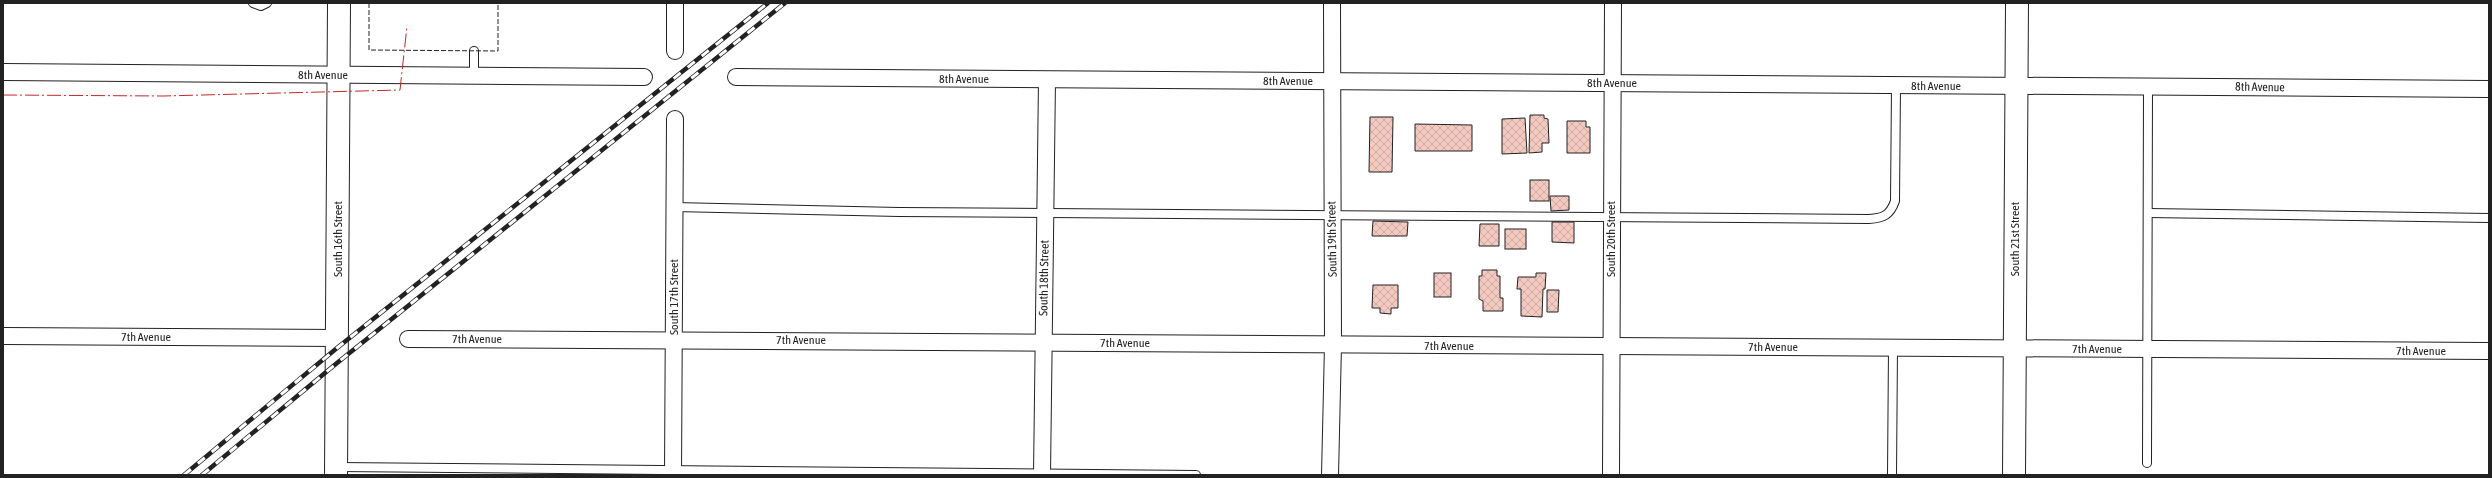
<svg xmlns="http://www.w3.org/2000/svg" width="2492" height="478" viewBox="0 0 2492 478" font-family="'Asap Condensed',sans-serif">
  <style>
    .building { fill: url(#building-cross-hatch); stroke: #222 }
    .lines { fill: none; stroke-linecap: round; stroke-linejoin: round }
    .lane-casing { stroke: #222; stroke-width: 10 }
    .street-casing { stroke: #222; stroke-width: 18 }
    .secondary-casing { stroke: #222; stroke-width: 24 }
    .lane { stroke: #fff; stroke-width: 8 }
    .street { stroke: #fff; stroke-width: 16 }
    .secondary { stroke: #fff; stroke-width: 22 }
    .rail-casing { stroke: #222; stroke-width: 4.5 }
    .rail { stroke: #fff; stroke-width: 3; stroke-dasharray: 9; stroke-linecap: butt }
    .fence { stroke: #222; stroke-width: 1; stroke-dasharray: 5 2; stroke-linecap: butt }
    .power { stroke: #c62828; stroke-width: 1; stroke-dasharray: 14 3 2 3; stroke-linecap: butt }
    .labels { text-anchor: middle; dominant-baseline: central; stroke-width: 3; stroke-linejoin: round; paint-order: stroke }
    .street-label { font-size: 12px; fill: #222; stroke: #fff }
  </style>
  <defs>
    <pattern id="building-cross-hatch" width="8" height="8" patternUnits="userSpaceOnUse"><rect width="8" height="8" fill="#f3c9c0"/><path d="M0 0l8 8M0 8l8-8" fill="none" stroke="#d0aca5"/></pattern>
  </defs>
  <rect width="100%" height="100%" fill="#fff"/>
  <g class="building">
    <polygon points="1530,115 1544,115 1544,118 1548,119 1549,143 1542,143 1542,152 1529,153"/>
    <polygon points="1370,117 1393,117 1392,172 1369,172"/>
    <polygon points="1525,118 1527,153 1502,154 1502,119"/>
    <polygon points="1567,121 1586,121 1586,127 1590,127 1590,153 1567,153"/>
    <polygon points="1415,124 1472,125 1472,151 1415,151"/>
    <rect x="1530" y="180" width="19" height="21"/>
    <polygon points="1550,196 1569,196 1569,210 1551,211"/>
    <polygon points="1373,221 1408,222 1407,236 1372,236"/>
    <polygon points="1552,222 1574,222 1574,243 1552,242"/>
    <polygon points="1480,224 1499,224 1499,246 1479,246"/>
    <rect x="1505" y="229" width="21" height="20"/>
    <polygon points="1482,270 1497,270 1497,276 1500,276 1500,298 1503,298 1503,311 1483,311 1483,301 1479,299 1479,276 1482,276"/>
    <rect x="1434" y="273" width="17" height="24"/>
    <polygon points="1536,273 1546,273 1545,289 1543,289 1542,317 1521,316 1521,289 1517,289 1518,277 1536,277"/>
    <polygon points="1373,285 1398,285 1398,308 1391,308 1391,314 1380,313 1380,308 1372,308"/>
    <polygon points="1547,290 1559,290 1558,312 1547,312"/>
  </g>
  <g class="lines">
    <g class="lane-casing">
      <g id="lane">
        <polyline points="253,3 261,6 267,3"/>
        <polyline points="474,76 474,51"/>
        <path d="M674 207 899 212 1869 219C1884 218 1890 215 1895 201L1896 86"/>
        <polyline points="2148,213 2489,218"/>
        <polyline points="2147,463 2148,86"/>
        <polyline points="337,467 1196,475"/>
        <polyline points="1892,475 1893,348"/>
      </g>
    </g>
    <g class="street-casing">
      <g id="street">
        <polyline points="675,51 675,3"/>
        <polyline points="3,72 644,77"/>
        <polyline points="736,77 2489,89"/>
        <polyline points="3,336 337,338"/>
        <polyline points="408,339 2489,351"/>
        <polyline points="673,475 675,119"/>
        <polyline points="1042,475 1047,80"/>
        <polyline points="1330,475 1333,345 1332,3"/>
        <polyline points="1611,475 1613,3"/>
      </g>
    </g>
    <g class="secondary-casing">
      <g id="secondary">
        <polyline points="336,475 339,3"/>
        <polyline points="2014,475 2017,3"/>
      </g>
    </g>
    <use href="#lane" class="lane"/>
    <use href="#street" class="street"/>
    <use href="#secondary" class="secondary"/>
    <g class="rail-casing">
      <g id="rail">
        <polyline points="184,475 337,348 768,3"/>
        <polyline points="202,475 337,363 785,3"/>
      </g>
    </g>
    <use href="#rail" class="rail"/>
    <polyline class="fence" points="369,3 369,50 498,51 498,3"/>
    <polyline class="power" points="3,95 163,96 400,90 407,26"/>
  </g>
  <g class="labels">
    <g class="street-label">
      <text x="323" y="75">8th Avenue</text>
      <text x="964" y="79">8th Avenue</text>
      <text x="1288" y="81">8th Avenue</text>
      <text x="1612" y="83">8th Avenue</text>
      <text x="1936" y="86">8th Avenue</text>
      <text transform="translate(2260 87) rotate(1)">8th Avenue</text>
      <text transform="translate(338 239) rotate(-90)">South 16th Street</text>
      <text transform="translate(1332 239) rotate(-91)">South 19th Street</text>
      <text transform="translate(1611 239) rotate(-90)">South 20th Street</text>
      <text transform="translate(2015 239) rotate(-90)">South 21st Street</text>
      <text transform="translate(1044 278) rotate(-89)">South 18th Street</text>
      <text transform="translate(674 297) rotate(-90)">South 17th Street</text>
      <text x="146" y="337">7th Avenue</text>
      <text x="477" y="339">7th Avenue</text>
      <text x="801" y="340">7th Avenue</text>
      <text x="1125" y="343">7th Avenue</text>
      <text x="1449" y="346">7th Avenue</text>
      <text x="1773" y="347">7th Avenue</text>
      <text x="2097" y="349">7th Avenue</text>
      <text x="2421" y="351">7th Avenue</text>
    </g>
  </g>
  <rect width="2492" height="478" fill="none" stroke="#222222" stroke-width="8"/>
</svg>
